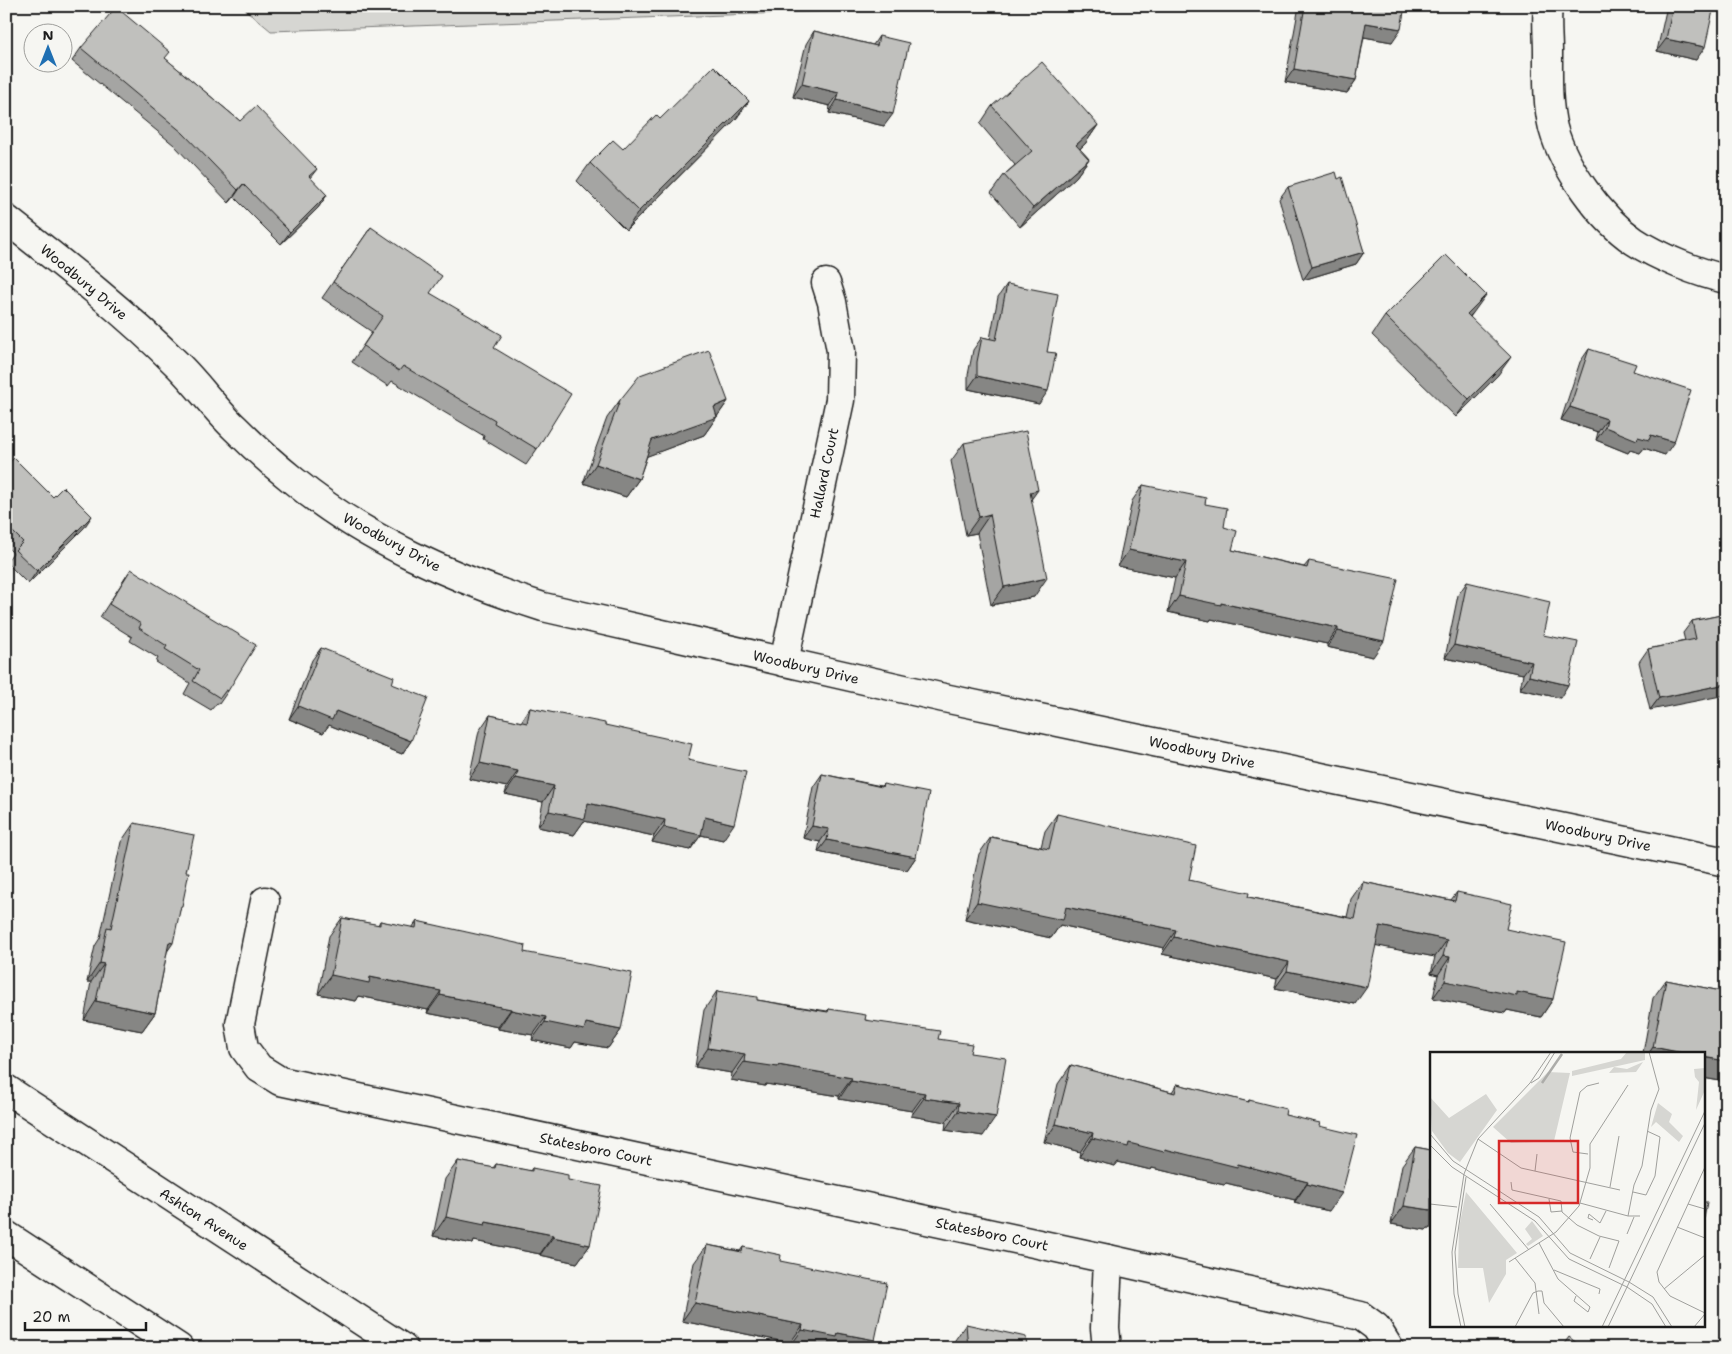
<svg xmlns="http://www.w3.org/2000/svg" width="1732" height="1354" viewBox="0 0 1732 1354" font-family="'Shantell Sans',sans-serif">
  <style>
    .green { fill: #d6d6d2; stroke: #797977 }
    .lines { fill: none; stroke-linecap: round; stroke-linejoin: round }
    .street-casing { stroke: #1c1c1c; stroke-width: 31 }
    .secondary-casing { stroke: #1c1c1c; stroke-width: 31 }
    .street { stroke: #f6f6f2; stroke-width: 28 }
    .secondary { stroke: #f6f6f2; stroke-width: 28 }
    .wall { fill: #a5a5a3; stroke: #1c1c1c }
    .shaded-wall { fill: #868684; stroke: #1c1c1c }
    .building { fill: #c0c0bd; stroke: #1c1c1c }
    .labels { text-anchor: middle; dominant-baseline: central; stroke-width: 4; stroke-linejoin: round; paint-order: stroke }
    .street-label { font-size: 14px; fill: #1c1c1c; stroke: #f6f6f2 }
    .inset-river { fill: none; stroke: #acaca9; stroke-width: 2.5 }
    .inset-road { fill: none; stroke: #9f9f9c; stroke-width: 1 }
    .view { fill: #d62828; fill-opacity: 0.15; stroke: #d62828; stroke-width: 2.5 }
    .inset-edge { fill: none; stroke: #1c1c1c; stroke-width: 2.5 }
  </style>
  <rect width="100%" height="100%" fill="#f6f6f2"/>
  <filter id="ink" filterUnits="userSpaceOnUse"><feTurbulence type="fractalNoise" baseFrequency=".02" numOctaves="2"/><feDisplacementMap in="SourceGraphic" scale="10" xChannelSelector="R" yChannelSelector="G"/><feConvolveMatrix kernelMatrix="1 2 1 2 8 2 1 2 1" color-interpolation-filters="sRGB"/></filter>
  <g filter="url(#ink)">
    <polygon class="green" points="241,6 981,6 271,31"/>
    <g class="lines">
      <g class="street-casing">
        <g id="street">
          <path d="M1548 6C1546 21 1548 37 1548 52 1548 77 1547 103 1553 128 1564 168 1600 218 1634 241 1658 257 1698 273 1726 279"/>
          <path d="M6 219C66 266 125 312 179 366 199 386 215 409 235 428 254 447 274 465 294 481 367 541 455 579 543 607L944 698 1726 862"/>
          <polyline points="784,662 840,400 841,351 832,302 826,283"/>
          <polyline points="265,901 240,1024 244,1048 259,1068 280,1081 1108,1259 1361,1316 1376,1327 1389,1348"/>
          <polyline points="1107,1348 1105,1328 1108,1259"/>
        </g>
      </g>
      <g class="secondary-casing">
        <g id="secondary">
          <polyline points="6,1089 403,1348"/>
          <polyline points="6,1235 179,1348"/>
        </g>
      </g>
      <use href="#street" class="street"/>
      <use href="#secondary" class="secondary"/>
    </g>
    <g class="wall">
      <polygon points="1299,6 1405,6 1392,42 1364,37 1356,80 1347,93 1285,82"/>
      <polygon points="1667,6 1714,6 1696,60 1657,51"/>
      <polygon points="814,31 873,45 879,36 884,126 829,113 830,106 793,97 806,44"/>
      <polygon points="81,48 166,59 240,121 317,169 310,178 327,195 318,208 281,244 234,197 229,203 174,145 72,61"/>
      <polygon points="749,101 736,119 626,230 577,181 590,163 623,149 660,119"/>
      <polygon points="992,106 1098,125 1085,144 1080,149 1089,159 1076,177 1020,227 991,193 1004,175 1015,165 980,124"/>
      <polygon points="1338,179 1364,252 1356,264 1303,280 1279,199 1288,187"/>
      <polygon points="371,227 430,293 494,348 537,449 526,465 483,439 484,436 392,381 388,386 352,362 372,332 322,298"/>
      <polygon points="1007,284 1047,352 1039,404 968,389 968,375 973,350 982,337 990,339 998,297"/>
      <polygon points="1473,313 1470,317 1498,375 1456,417 1372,335 1385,316"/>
      <polygon points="1589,349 1633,371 1665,455 1644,448 1640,453 1630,450 1628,453 1596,440 1598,432 1561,420 1580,362"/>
      <polygon points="620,400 728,401 704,435 647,456 639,479 626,497 583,483 607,418"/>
      <polygon points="964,443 1031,500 1034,597 991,605 977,533 966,535 951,461"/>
      <polygon points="6,466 84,528 28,584 6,562 13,553 6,546"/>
      <polygon points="1143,485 1205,504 1224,527 1232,550 1304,567 1309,561 1373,657 1327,647 1327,644 1211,619 1210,621 1168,612 1175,578 1118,566 1132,501"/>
      <polygon points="131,569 228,691 219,704 217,703 211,710 184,694 190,683 156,662 158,658 130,641 132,637 100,617"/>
      <polygon points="1467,582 1543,635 1560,698 1520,689 1523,674 1445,658 1458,595"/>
      <polygon points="1726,614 1650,710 1639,662 1648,649 1685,641 1683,633 1692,621"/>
      <polygon points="321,648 392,684 411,741 402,754 329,725 323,733 289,719 312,660"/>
      <polygon points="530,708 605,725 688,760 723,840 701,835 690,850 652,842 654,836 584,821 574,835 538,827 543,802 505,794 507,787 469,779 479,731 490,715 521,722"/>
      <polygon points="822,774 881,786 883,784 916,857 907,870 818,852 820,842 803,838 813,787"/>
      <polygon points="1057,814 1189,880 1248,897 1347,917 1351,899 1363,882 1451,900 1457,892 1506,929 1553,999 1541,1017 1507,1010 1505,1013 1433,998 1438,975 1431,973 1435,957 1376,945 1355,1004 1275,988 1277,979 1162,954 1164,948 1060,925 1051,938 965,919 979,854 991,837 1041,847 1045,831"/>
      <polygon points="134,823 186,872 180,910 167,952 155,1013 142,1031 84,1020 91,982 87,982 95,946 100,938 121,842"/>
      <polygon points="342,918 378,925 380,921 412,928 417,921 524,952 621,1030 608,1048 575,1042 571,1048 532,1040 533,1035 498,1029 498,1027 427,1013 428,1010 359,996 356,1001 318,994 329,936"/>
      <polygon points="1666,980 1726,992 1726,1082 1703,1078 1703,1053 1643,1053 1653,998"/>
      <polygon points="717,991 757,1000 827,1011 829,1009 865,1020 938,1039 970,1053 983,1136 945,1130 946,1122 911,1116 912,1111 839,1099 839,1096 766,1084 765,1086 731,1080 732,1073 695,1067 704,1010"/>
      <polygon points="1071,1065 1172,1092 1177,1084 1248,1102 1249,1100 1285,1115 1319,1126 1329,1211 1294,1203 1295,1200 1226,1183 1224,1185 1152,1168 1151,1170 1118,1162 1115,1166 1079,1157 1080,1152 1044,1142 1058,1084"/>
      <polygon points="1415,1147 1431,1150 1431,1228 1428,1228 1426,1230 1391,1224 1402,1165"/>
      <polygon points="458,1161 493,1168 496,1164 530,1171 532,1168 568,1180 590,1245 577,1263 540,1255 540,1254 474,1241 473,1244 433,1236 445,1179"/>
      <polygon points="707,1245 740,1251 743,1247 780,1261 875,1340 869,1348 789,1348 790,1343 682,1321 694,1263"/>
      <polygon points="966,1324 1027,1348 953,1348 953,1343"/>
    </g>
    <g class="shaded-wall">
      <polygon points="1366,23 1401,29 1392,42 1358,36"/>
      <polygon points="1666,39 1705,47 1696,60 1657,51"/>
      <polygon points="1294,69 1356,80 1347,93 1285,82"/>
      <polygon points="802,84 839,93 830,106 793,97"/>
      <polygon points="837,100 893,114 884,126 829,113"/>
      <polygon points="749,101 736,119 626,230 639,211"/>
      <polygon points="1098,125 1085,144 1064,163 1076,145"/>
      <polygon points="1089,159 1076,177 1020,227 1033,208"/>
      <polygon points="243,184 234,197 229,203 238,190"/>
      <polygon points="327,195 318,208 281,244 290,232"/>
      <polygon points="1364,252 1356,264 1303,280 1312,267"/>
      <polygon points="1486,295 1473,313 1454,332 1467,314"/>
      <polygon points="1511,357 1498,375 1456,417 1469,399"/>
      <polygon points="977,376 1048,391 1039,404 968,389"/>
      <polygon points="728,401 704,435 640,459 652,440 714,407"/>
      <polygon points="1570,407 1607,419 1598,432 1561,420"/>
      <polygon points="1605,427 1638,437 1651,435 1674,442 1665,455 1644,448 1640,453 1630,450 1628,453 1596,440"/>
      <polygon points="596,464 639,479 626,497 583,483"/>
      <polygon points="1038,490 1025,508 1030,492"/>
      <polygon points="990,514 977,533 966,535 979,517"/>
      <polygon points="92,516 84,528 28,584 37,571"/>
      <polygon points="1129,550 1186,562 1175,578 1118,566"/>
      <polygon points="1047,578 1034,597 991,605 1004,587"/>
      <polygon points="1179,596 1221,603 1338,628 1327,644 1211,619 1210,621 1168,612"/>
      <polygon points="1338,631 1384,641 1373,657 1327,647"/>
      <polygon points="1454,645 1532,662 1523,674 1445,658"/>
      <polygon points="1529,676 1568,685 1560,698 1520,689"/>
      <polygon points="1726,684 1726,695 1650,710 1659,698"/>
      <polygon points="298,706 336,711 411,741 402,754 329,725 323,733 289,719"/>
      <polygon points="480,763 518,771 507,787 469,779"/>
      <polygon points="516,778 554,786 543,802 505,794"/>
      <polygon points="588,803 665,820 654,836 584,821 574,835 538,827 549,811"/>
      <polygon points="705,817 734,824 723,840 701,835 690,850 652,842 664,827"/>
      <polygon points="812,826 829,829 820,842 803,838"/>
      <polygon points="827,840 916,857 907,870 818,852"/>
      <polygon points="977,902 1066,907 1176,930 1164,948 1060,925 1051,938 965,919"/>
      <polygon points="1380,926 1447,940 1435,957 1368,944"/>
      <polygon points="1174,937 1289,962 1277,979 1162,954"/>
      <polygon points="169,942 173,943 160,962"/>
      <polygon points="1443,956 1450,957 1438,975 1431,973"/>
      <polygon points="100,963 104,964 91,982 87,982"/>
      <polygon points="1287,971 1367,987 1355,1004 1275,988"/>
      <polygon points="331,975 370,977 441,991 428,1010 359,996 356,1001 318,994"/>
      <polygon points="1445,981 1517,992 1553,999 1541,1017 1507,1010 1505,1013 1433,998"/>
      <polygon points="440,995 511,1009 498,1027 427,1013"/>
      <polygon points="96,1001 155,1013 142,1031 84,1020"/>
      <polygon points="511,1010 546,1017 533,1035 498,1029"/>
      <polygon points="545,1022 586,1023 621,1030 608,1048 575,1042 571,1048 532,1040"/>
      <polygon points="1653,1047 1683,1053 1649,1053"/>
      <polygon points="708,1048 745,1054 732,1073 695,1067"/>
      <polygon points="1703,1057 1726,1061 1726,1082 1703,1078"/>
      <polygon points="744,1062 778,1065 852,1078 839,1096 766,1084 765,1086 731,1080"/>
      <polygon points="851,1081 925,1093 912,1111 839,1099"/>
      <polygon points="924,1098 959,1103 946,1122 911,1116"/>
      <polygon points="958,1111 996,1117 983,1136 945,1130"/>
      <polygon points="1056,1124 1093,1133 1080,1152 1044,1142"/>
      <polygon points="1092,1138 1129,1143 1165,1149 1238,1164 1308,1182 1295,1200 1226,1183 1224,1185 1152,1168 1151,1170 1118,1162 1115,1166 1079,1157"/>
      <polygon points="1307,1184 1342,1193 1329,1211 1294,1203"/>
      <polygon points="1404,1206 1431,1210 1431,1228 1428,1228 1426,1230 1391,1224"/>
      <polygon points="446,1217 486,1222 553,1235 540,1254 474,1241 473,1244 433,1236"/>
      <polygon points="553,1237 590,1245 577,1263 540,1255"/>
      <polygon points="695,1303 803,1325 790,1343 682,1321"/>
      <polygon points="802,1330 838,1333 875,1340 869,1348 789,1348"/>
    </g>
    <g class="building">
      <polygon points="1305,6 1405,6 1401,29 1366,23 1356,80 1294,69"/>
      <polygon points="1673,6 1714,6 1705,47 1666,39"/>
      <polygon points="116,7 170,52 165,58 240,121 256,106 317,169 309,176 327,195 290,232 243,184 238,190 183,133 81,48"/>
      <polygon points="814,31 877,46 879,36 909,43 893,114 837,100 839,93 802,84"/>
      <polygon points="1042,62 1098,125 1076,145 1089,159 1033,208 1004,175 1032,151 992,106"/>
      <polygon points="714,66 749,101 639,211 590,163 613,140 623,149 656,115 660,119"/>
      <polygon points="1336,172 1338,179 1342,177 1364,252 1312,267 1288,187"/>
      <polygon points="371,227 442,276 430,293 502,335 494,348 571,394 537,449 494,423 495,420 403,366 399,371 363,346 383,316 333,282"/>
      <polygon points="1446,255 1486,295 1467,314 1511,357 1469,399 1385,316"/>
      <polygon points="1007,284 1058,294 1047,352 1056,353 1048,391 977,376 977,362 982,337 996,340"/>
      <polygon points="1589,349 1636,364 1633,371 1691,390 1674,442 1651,435 1649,440 1638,437 1637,440 1605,427 1607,419 1570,407"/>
      <polygon points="709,350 728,401 714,407 717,417 652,440 639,479 596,464 620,400 640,375"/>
      <polygon points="1026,431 1038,490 1030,492 1047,578 1004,587 990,514 979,517 964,443"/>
      <polygon points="14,458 53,497 63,487 92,516 37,571 15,550 23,542 6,525 6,466"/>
      <polygon points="1143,485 1206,498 1205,504 1227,508 1224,527 1237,531 1232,550 1307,568 1309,561 1398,579 1384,641 1338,631 1338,628 1221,603 1221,605 1179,596 1186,562 1129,550"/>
      <polygon points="131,569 256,645 228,691 226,690 220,698 193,681 199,670 165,649 167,646 139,628 141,624 109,604"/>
      <polygon points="1467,582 1550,602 1543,635 1578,642 1568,685 1529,676 1532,662 1454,645"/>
      <polygon points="1726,614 1726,684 1659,698 1648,649 1696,639 1692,621"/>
      <polygon points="321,648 394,677 392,684 428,698 411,741 336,711 332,720 298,706"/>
      <polygon points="530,708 605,723 605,725 692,744 688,760 746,772 734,824 705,817 701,835 664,827 665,820 588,803 585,819 549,811 554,786 516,778 518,771 480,763 490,715 527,723"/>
      <polygon points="822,774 882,787 883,784 929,793 916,857 827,840 829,829 812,826"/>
      <polygon points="1057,814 1196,846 1189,880 1249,893 1248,897 1355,919 1363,882 1455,901 1457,892 1512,904 1506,929 1566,942 1553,999 1517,992 1517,996 1445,981 1450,957 1443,956 1447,940 1380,926 1367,987 1287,971 1289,962 1174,937 1176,930 1066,907 1063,920 977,902 991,837 1049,849"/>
      <polygon points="134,823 194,835 186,872 189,872 182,906 181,906 173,943 169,942 155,1013 96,1001 104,964 100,963 107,927 111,928"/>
      <polygon points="342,918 380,925 380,921 416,928 417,921 525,945 524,952 632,973 621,1030 586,1023 584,1030 545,1022 546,1017 511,1010 511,1009 440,995 441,991 370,977 369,983 331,975"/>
      <polygon points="1666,980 1726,992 1726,1061 1703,1057 1703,1053 1683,1053 1653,1047"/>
      <polygon points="717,991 757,997 757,1000 828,1012 829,1009 866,1015 865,1020 940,1031 938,1039 972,1044 970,1053 1006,1058 996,1117 958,1111 959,1103 924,1098 925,1093 851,1081 852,1078 778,1065 778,1067 744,1062 745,1054 708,1048"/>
      <polygon points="1071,1065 1175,1093 1177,1084 1249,1102 1249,1100 1286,1109 1285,1115 1320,1123 1319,1126 1357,1135 1342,1193 1307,1184 1308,1182 1238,1164 1237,1167 1165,1149 1164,1152 1129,1143 1128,1147 1092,1138 1093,1133 1056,1124"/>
      <polygon points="1415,1147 1431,1150 1431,1210 1404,1206"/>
      <polygon points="458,1161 495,1168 496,1164 532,1171 532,1168 568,1175 568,1180 602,1186 590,1245 553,1237 553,1235 486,1222 485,1225 446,1217"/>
      <polygon points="1703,1202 1707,1202 1703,1224"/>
      <polygon points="707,1245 742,1252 743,1247 781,1255 780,1261 887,1283 875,1340 838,1333 837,1337 802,1330 803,1325 695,1303"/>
      <polygon points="966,1324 1026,1337 1027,1348 968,1348"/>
      <polygon points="6,1332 20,1348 6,1348"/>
      <polygon points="1569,1337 1583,1348 1561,1348"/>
    </g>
  </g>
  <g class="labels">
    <g class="street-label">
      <text transform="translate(84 282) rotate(40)">Woodbury Drive</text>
      <text transform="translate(824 473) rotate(-78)">Hallard Court</text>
      <text transform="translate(392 542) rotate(28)">Woodbury Drive</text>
      <text transform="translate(806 667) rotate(13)">Woodbury Drive</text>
      <text transform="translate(1202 752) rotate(12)">Woodbury Drive</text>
      <text transform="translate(1598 835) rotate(12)">Woodbury Drive</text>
      <text transform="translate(596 1149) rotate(12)">Statesboro Court</text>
      <text transform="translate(204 1219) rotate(33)">Ashton Avenue</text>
      <text transform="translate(992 1234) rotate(12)">Statesboro Court</text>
    </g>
  </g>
  <g transform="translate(1430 1052)">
    <rect width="275" height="275" fill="#f6f6f2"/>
    <path d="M197 0H215V8L142 24V19L191 7ZM213 10 206 20 179 21 184 15 197 17ZM275 16V38L266 58 269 30 265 25 264 17ZM118 20 140 21 124 89 81 91 63 75ZM56 42 67 58 30 110 18 101 2 79 0 45 19 66ZM228 51 242 62 239 70 253 84 249 90 226 70 221 75ZM36 140 87 201 76 208V222L59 251 53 216H28L29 176ZM102 169 113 184 98 194 96 192 102 187 95 177Z" fill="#d6d6d2"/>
    <path class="inset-river" d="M112 31 132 2"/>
    <path class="inset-road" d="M101 31 109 26 125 0M0 82 23 109 109 165 140 201 199 230M48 87 91 116 190 138M0 93 22 115 105 169 139 207 197 235M158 102 143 100 140 86 150 40 157 34 169 31M275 115 227 220 229 230 240 244 275 261M105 119 107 102M81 130 82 138 131 149 132 160 147 173 169 184 189 189 179 216M180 135 189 84M203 140 216 143 225 124 230 85 217 79M119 147 121 160 132 159M150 151 198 164H210M0 152 27 155M60 152 99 198M258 152 275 157M198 164 204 133 212 114 221 58 229 37 219 0M163 168 158 166 159 162 170 171 176 159M247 175 275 186M197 182 204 165M109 191 128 227 160 255 158 260 144 249 146 244M85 206 105 231 109 262M160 207 170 185M79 210 126 180 149 154 160 116V92L198 33M124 218 170 237 169 242M199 230 223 245 242 275M197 235 222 252 236 275M234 237 275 203M31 275 24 242 22 200 34 122 48 87 100 31 121 0M35 275 28 242 25 200 36 125M85 275 103 241 108 239H112L114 251 134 275M172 275 275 59M178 275 275 71M264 275 275 262"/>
    <path class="view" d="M69 89H148V151H69Z"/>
    <rect width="275" height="275" class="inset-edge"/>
  </g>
  <rect width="1732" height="1354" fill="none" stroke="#f6f6f2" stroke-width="25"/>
  <rect x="12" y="12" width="1707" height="1329" fill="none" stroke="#1c1c1c" stroke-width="2" filter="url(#ink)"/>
  <g transform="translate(48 48)"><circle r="24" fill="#f6f6f2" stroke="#9f9f9c"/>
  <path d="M0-4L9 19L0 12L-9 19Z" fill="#1f6fb2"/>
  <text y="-8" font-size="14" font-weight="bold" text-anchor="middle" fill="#1c1c1c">N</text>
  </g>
  <path d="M25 1322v8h121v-8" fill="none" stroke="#1c1c1c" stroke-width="2.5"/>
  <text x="32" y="1322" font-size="15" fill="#1c1c1c" stroke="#f6f6f2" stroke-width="4" paint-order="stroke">20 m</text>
</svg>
